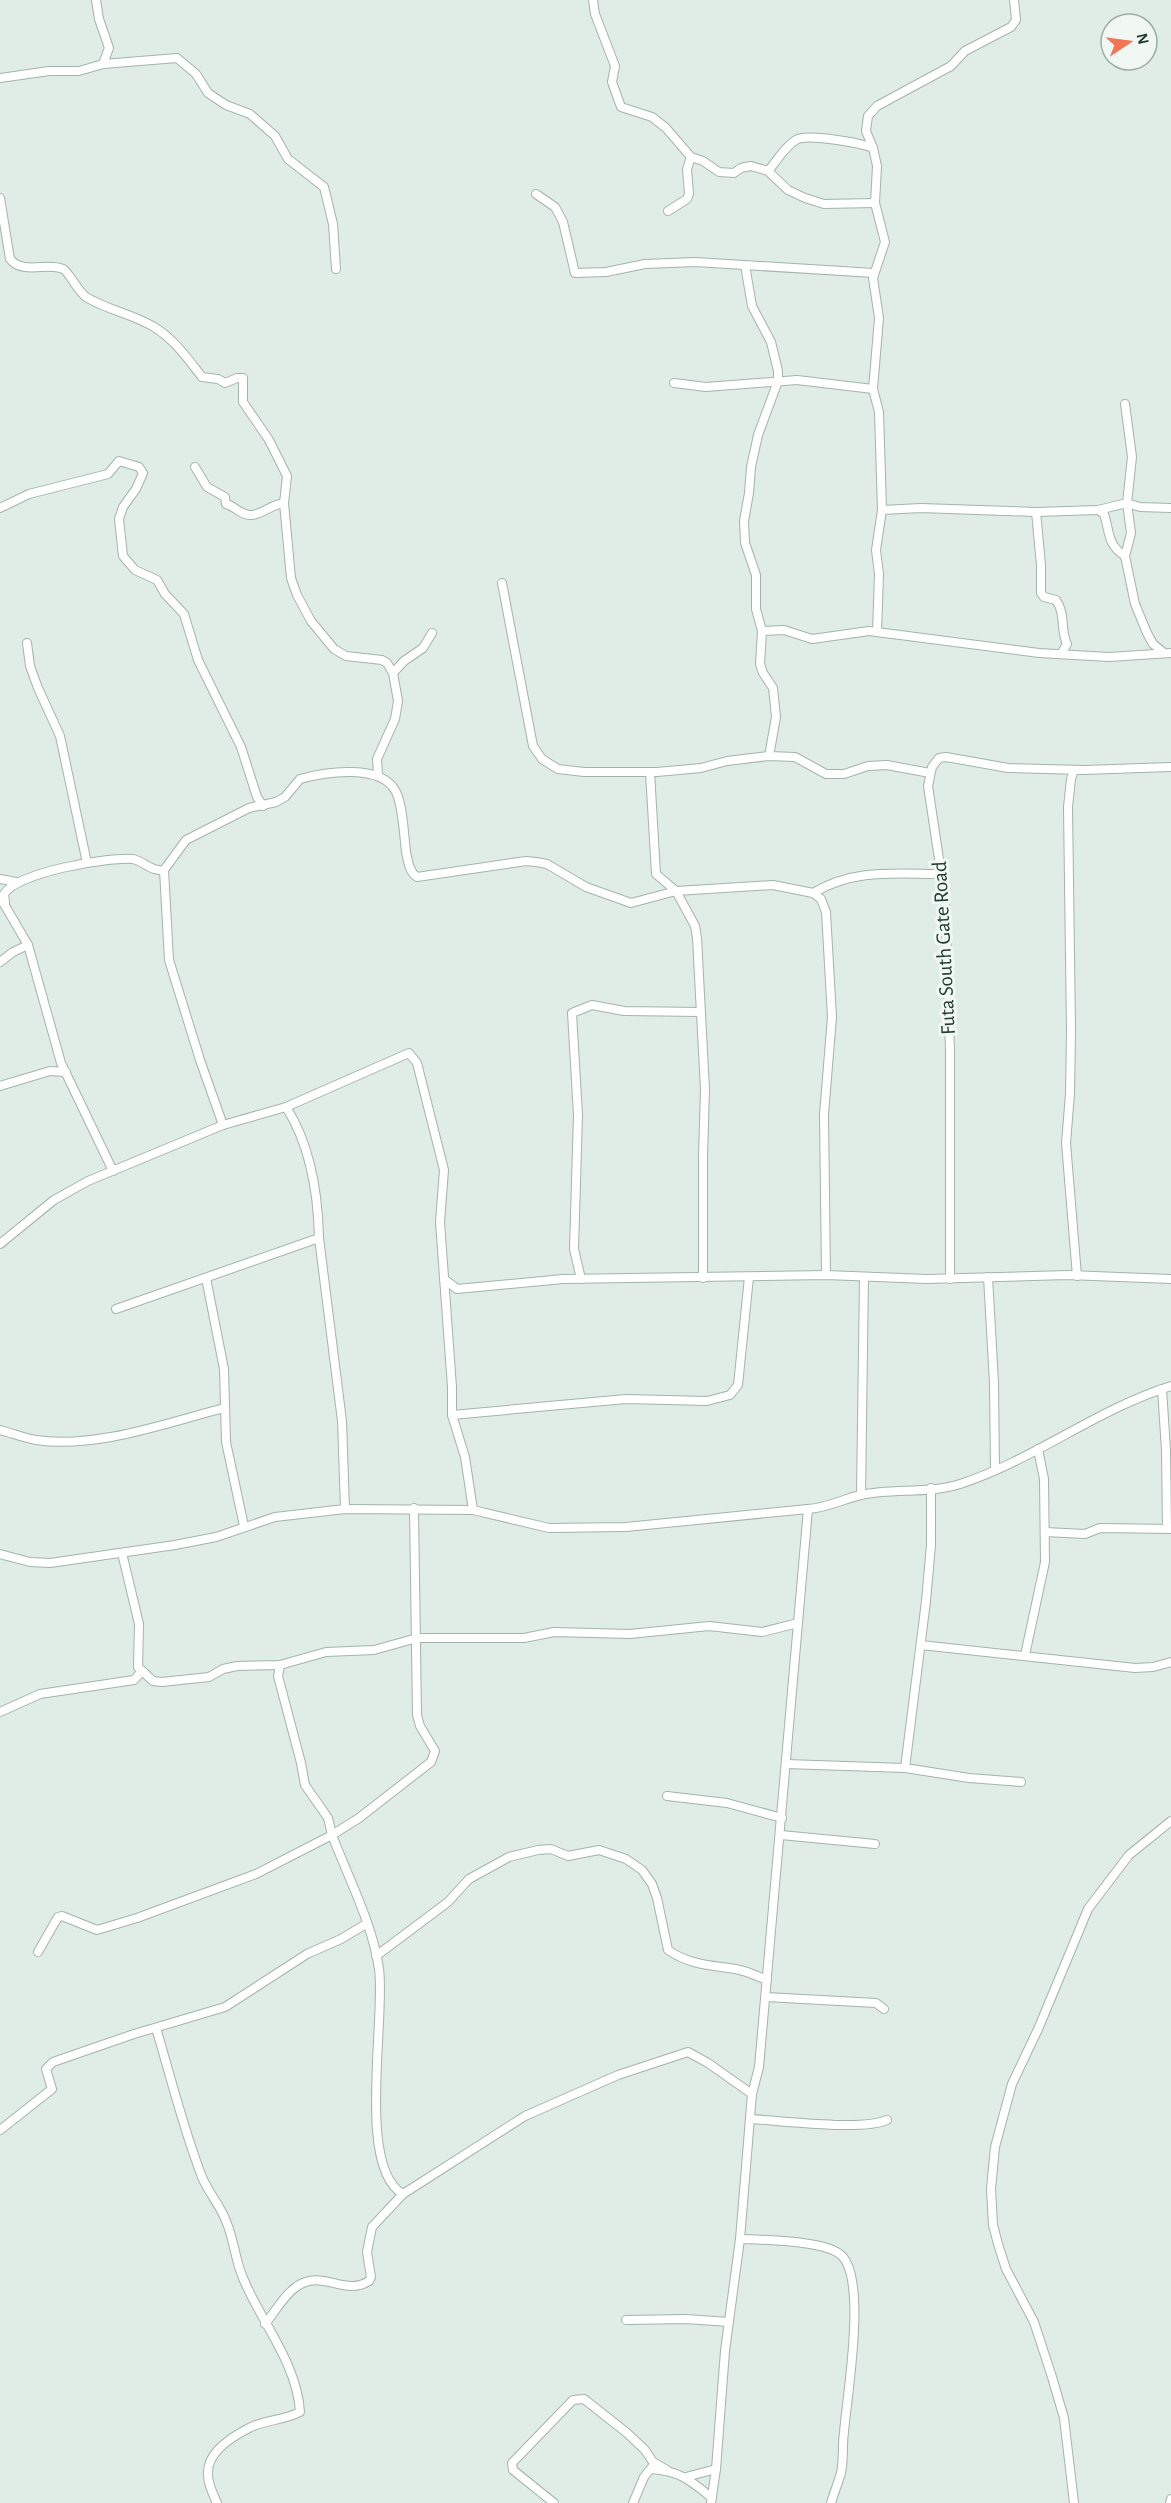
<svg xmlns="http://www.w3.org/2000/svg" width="1171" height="2503" viewBox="0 0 1171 2503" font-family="'Alegreya Sans',sans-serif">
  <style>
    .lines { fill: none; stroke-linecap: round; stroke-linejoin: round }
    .street-casing { stroke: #a3b4ad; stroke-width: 10 }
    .street { stroke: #fff; stroke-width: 8 }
    .labels { text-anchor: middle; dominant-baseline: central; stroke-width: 6; stroke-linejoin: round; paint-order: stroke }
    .street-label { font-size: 21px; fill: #213c34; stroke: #f1f8f4 }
  </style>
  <rect width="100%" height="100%" fill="#e0ece6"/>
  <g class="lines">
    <g class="street-casing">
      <g id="street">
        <polyline points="96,0 99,19 109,48 103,64"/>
        <polyline points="593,0 595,14 615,66 612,82 621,107 652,117 666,128 691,157 703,161 719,172 734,173 741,168 751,166 768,171 788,190 805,198 824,204 875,203"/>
        <polyline points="0,78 49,71 79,71 103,64 177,58 196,74 208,93 226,105 250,114 275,136 288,159 324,187 333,224 336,269"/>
        <path d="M768 171C777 161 784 147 796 140 806 133 861 143 873 148"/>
        <polyline points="536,194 555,207 563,222 575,273 606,272 645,264 695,262 874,273"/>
        <path d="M0 198 10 259C23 275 47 262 63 269 69 272 77 290 86 297 107 310 133 314 154 327 174 339 188 359 202 377L218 379 225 383 237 378H243V402L269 440 287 476 284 503 291 578 297 595 311 621 334 649 346 656 382 660 387 663 393 673 398 701 395 719 377 759 378 775"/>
        <polyline points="668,211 687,199 689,194 687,169 691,157"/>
        <polyline points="745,265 752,306 771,342 778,371 778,381 758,435 751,467 749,493 744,521 745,543 756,575 756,609 762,631 784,630 812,639 869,631 1039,653 1109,657 1171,653"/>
        <polyline points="674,383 706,387 797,380 873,389"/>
        <polyline points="1125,404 1132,457 1127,503 1131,533 1125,556 1135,604 1147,633 1153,644 1163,652"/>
        <path d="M195 467 207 487 225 497 226 504C235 506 241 516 252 515 263 514 272 504 284 503"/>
        <polyline points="0,508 29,494 108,474 119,461 139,467 143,473 136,489 123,507 119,519 123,556 135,570 157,580 165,594 184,614 198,660 241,747 257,797 263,806"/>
        <polyline points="882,510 879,412 873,389 879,318 873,278 885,242 875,203 877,166 873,148 866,131 868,116 877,106 951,66 965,51 1011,27 1016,20 1014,0"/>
        <path d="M1098 510 1104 514C1110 532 1107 545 1125 556"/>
        <path d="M1036 512 1041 565V593L1044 597 1056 600C1066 614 1060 630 1067 644L1061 654"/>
        <polyline points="502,583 533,746 542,759 558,769 584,772 657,772 701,768 727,761 769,756 795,757 826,774 844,774 868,766 887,765 930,773"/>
        <polyline points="762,631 760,664 763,673 773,688 776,717 769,756"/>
        <polyline points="877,632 879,574 876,550 882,510 921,508 1036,512 1098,510 1127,503 1140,507 1171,508"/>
        <polyline points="27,643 30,666 38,688 60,736 87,863"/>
        <polyline points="393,673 404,661 423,648 432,633"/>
        <polyline points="1074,770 1071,779 1068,807 1071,1031 1070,1094 1066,1143 1077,1276"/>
        <polyline points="650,772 656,874 676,891 695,926 697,938 705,1089 703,1156 703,1278"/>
        <polyline points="0,879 16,882"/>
        <path d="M813 893C854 868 896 874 943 874"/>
        <polyline points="0,897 28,945 61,1063 113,1171"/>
        <path d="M5 902 4 894C18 872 107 857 133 859 145 862 152 872 164 870"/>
        <polyline points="0,962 13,952 28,945"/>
        <polyline points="0,1086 50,1071 66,1072"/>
        <path d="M286 1107C311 1146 318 1193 319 1238L342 1421 345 1509"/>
        <path d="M223 1125 200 1060 169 960 164 870 186 840 249 808 276 802 285 797 300 779C325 772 382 763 396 792 403 806 404 836 406 852 408 861 409 872 417 877L526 861 536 862 547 864 586 887 631 903 676 891 773 885 813 893 821 899 826 912 832 1017 824 1114 826 1275"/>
        <polyline points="0,1244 54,1200 88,1181 223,1125 286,1107 409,1053 417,1063 444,1170 440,1222 452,1387 452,1415 465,1457 473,1510"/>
        <polyline points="988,1277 994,1383 995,1470"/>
        <polyline points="206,1278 224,1369 226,1442 244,1526"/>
        <polyline points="444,1279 457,1289 563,1279 826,1275 927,1279 1068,1275 1171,1279"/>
        <polyline points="581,1279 574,1249 578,1115 572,1013 592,1005 624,1011 700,1012"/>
        <polyline points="950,1279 950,1051 945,899 928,786 932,767 939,758 946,757 1008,768 1084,770 1171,767"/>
        <polyline points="116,1309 319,1238"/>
        <polyline points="1162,1389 1166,1450 1167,1529"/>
        <polyline points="452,1415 626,1399 707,1401 730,1395 738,1385 749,1277"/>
        <path d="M0 1430C12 1433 24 1438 36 1440 96 1449 166 1423 224 1408"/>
        <polyline points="861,1495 864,1277"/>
        <polyline points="1045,1532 1085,1534 1100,1528 1171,1529"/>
        <polyline points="0,1554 30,1562 50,1563 175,1545 216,1537 275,1517 345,1509 473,1510 549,1528 626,1527 808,1509"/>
        <polyline points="921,1645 1135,1668 1153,1667 1171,1662"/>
        <polyline points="1025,1655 1045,1562 1044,1479 1038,1449"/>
        <path d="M280 1665 278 1676 301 1763 305 1785 328 1818 332 1835C348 1877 373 1925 379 1969 386 2018 356 2168 403 2194"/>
        <polyline points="138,1667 153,1681 162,1682 209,1677 223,1669 237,1666 280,1665 326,1652 374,1650 417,1638 524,1638 554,1632 630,1634 709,1626 762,1632 798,1623"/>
        <polyline points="0,1712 40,1694 134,1680 142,1671 138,1667 139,1624 122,1553"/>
        <polyline points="786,1764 905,1768 969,1778 1021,1782"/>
        <polyline points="905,1768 926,1601 931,1545 931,1488"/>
        <polyline points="667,1796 727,1803 782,1818"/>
        <polyline points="781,1835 875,1844"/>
        <polyline points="38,1952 58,1917 62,1916 97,1930 137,1918 256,1874 332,1835 359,1818 431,1762 435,1751 420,1726 417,1715 414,1508"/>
        <path d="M376 1956 448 1902 469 1879 509 1857 538 1850 551 1849 568 1856 599 1850 626 1859 642 1870 652 1884 657 1898 668 1950C691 1966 714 1965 740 1970 749 1972 759 1977 767 1980"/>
        <polyline points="766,1997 876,2003 884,2009"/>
        <path d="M156 2028C171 2078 183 2128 202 2177 208 2192 220 2205 226 2221 234 2239 235 2260 243 2278 261 2322 297 2363 300 2412 284 2420 267 2420 251 2427 235 2435 208 2451 208 2472 207 2482 213 2494 217 2503"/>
        <path d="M752 2119C781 2121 863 2131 887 2120"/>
        <polyline points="0,2130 52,2089 46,2069 53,2062 134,2034 225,2007 307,1954 341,1939 366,1924"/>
        <path d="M740 2239C762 2240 827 2240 842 2256 867 2282 847 2395 844 2432 842 2445 844 2459 841 2473 838 2483 834 2493 831 2503"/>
        <polyline points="626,2320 686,2319 729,2322"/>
        <path d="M265 2324C275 2312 284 2295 296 2287 322 2268 344 2297 369 2281L371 2277 367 2252 372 2227 403 2194 525 2116 618 2075 688 2052 708 2063 752 2094"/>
        <path d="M651 2469C680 2471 690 2480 712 2498"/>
        <polyline points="686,2477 716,2469"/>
        <polyline points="554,2503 513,2470 512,2463 573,2400 584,2399 627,2433 645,2450 653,2462 667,2470"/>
        <polyline points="633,2503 644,2477 652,2467"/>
        <path d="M711 2503 716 2469 725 2351 740 2239 752 2094 759 2067 808 1509C827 1508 843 1499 861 1495 893 1488 929 1494 960 1484 1034 1460 1097 1409 1171 1386"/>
        <polyline points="1074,2503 1064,2418 1052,2377 1034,2322 1006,2269 998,2244 993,2225 991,2189 995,2147 1012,2084 1039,2027 1088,1909 1129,1855 1171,1821"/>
        <polyline points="1170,2503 1171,2499"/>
      </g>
    </g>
    <use href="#street" class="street"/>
  </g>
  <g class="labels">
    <g class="street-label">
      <text transform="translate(944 948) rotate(-93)">Futa South Gate Road</text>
    </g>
  </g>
  <g transform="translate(1129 42) rotate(77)"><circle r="28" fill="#f1f8f4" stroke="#9eada7" stroke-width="1.5"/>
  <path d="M0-4.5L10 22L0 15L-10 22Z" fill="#f47556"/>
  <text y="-9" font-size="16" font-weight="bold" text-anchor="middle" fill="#213c34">N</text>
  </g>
</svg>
